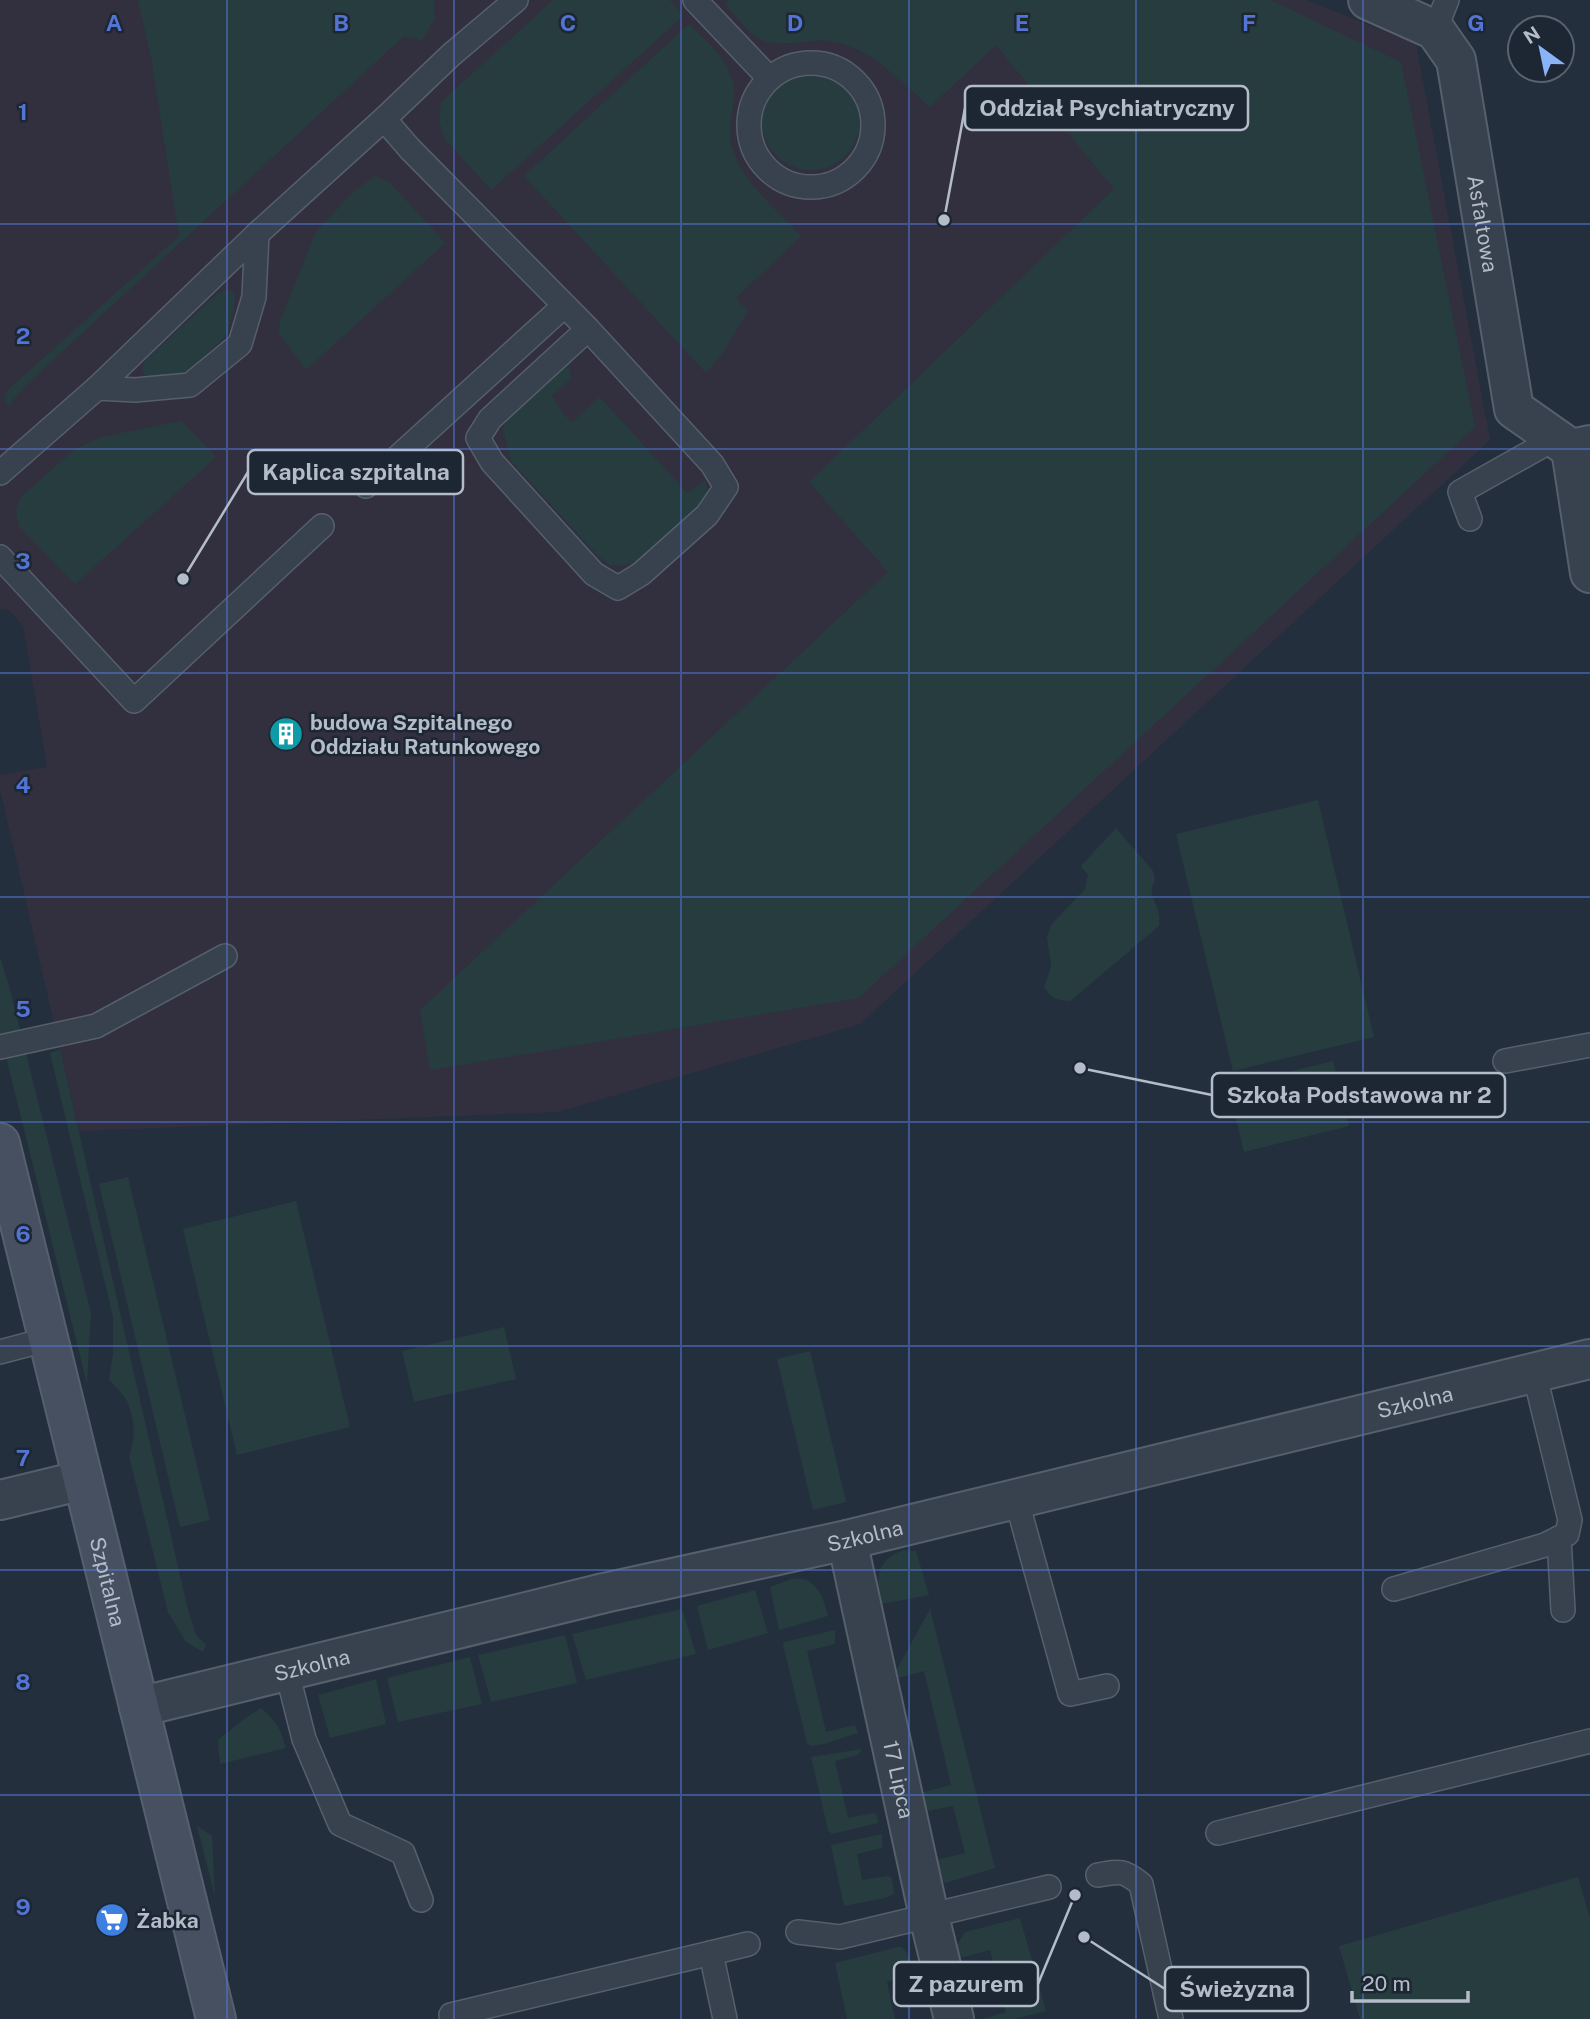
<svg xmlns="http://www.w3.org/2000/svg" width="1590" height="2019" viewBox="0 0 1590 2019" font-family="'Public Sans',sans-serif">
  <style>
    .medical { fill: #32303f }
    .green { fill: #263c3f }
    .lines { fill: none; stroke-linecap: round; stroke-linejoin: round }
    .lane-casing { stroke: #565f6c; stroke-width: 26 }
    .street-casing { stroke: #565f6c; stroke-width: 42 }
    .secondary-casing { stroke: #565f6c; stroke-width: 42 }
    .lane { stroke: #38414e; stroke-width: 23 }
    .street { stroke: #38414e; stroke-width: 38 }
    .secondary { stroke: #465061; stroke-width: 38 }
    .grid { fill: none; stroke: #5274d3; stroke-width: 2; stroke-opacity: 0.55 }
    .labels { text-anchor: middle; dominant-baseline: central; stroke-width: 5; stroke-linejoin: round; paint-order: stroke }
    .street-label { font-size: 21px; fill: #b4bcc9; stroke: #1d2633 }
    .poi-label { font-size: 21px; font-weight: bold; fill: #b4bcc9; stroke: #1d2633; text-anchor: start }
    .grid-label { font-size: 23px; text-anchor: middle; font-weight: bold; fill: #5274d3; stroke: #1d2633; stroke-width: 5; stroke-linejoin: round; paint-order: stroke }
    .leader { fill: none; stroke: #b4bcc9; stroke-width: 2.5 }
    .callout-dot { fill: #b4bcc9; stroke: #1d2633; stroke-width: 2.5 }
    .callout { fill: #1d2633; stroke: #b4bcc9; stroke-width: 2.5 }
    .callout-label { font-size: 23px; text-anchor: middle; font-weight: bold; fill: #b4bcc9 }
  </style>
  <rect width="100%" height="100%" fill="#242f3e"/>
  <polygon class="medical" points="0,0 1306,0 1416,44 1490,440 860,1024 557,1112 79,1131 0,789 0,775 47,767 23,626 8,609 0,610"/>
  <g class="green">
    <polygon points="138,0 434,0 435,18 422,40 404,36 24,387 8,407 4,396 11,387 179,236 151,57"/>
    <polygon points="553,0 670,0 683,16 491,190 445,139 439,121 441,102"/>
    <path d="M730 0H1270L1401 62 1475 427 859 998 430 1070 420 1010 888 572 809 482 1114 189 996 45 930 107C902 83 873 50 836 42 812 36 782 50 760 39 746 32 736 15 725 4Z"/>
    <path d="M689 24C709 43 734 64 734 94 733 117 725 134 736 158 749 188 779 212 801 236L736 298 748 311 724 351 706 373 524 176Z"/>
    <circle cx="811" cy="121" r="49"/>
    <polygon points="375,176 390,183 445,243 306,370 278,332 281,318 316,232 353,192"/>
    <polygon points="227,290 235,294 234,309 227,335 195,365 184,374 151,378 144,374 142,368 146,360 217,294"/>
    <polygon points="569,360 571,379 551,396 571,423 600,397 687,493 705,480 707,493 694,514 637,563 611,566 597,555 511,461 503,428 512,410"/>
    <polygon points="181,421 216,457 75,584 19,526 16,510 21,497 75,449 101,437"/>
    <polygon points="1318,800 1374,1037 1233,1071 1176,834"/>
    <path d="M1116 828 1153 871 1155 880C1147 894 1156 900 1159 914 1160 918 1159 922 1159 926L1070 1001C1058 1001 1051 998 1044 987L1051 967 1047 937 1051 925 1085 889 1088 875 1081 866Z"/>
    <polygon points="0,957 9,986 91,1313 87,1384 0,1032"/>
    <path d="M60 1049 187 1606 196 1635 206 1645 203 1652 186 1642 168 1612 129 1456C136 1438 135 1419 127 1401 123 1394 115 1386 109 1380L113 1353V1317L50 1053Z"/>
    <polygon points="1333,1061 1349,1126 1244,1152 1228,1087"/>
    <polygon points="128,1177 210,1520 180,1527 99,1184"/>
    <polygon points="296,1201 350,1427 237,1455 183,1229"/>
    <polygon points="504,1327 516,1379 414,1402 402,1351"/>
    <polygon points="810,1351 846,1502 813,1510 777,1359"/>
    <path d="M904 1550 916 1551 929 1595 882 1604C875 1579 876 1559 904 1550Z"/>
    <path d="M794 1578C798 1579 803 1578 806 1580 820 1585 825 1604 828 1616L779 1630 770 1587Z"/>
    <polygon points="755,1590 768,1633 708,1650 697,1606"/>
    <polygon points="682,1609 696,1654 586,1680 572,1634"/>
    <polygon points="930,1609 995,1868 945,1883 941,1877 937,1860 965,1853 953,1806 926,1811 920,1793 951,1785 924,1671 894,1679 896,1671"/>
    <polygon points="835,1630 835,1644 807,1651 826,1732 855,1725 858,1733 824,1744 811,1746 807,1743 783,1645 784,1642"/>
    <polygon points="565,1635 577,1683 491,1702 478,1655"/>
    <polygon points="470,1657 482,1704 398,1722 387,1678"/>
    <polygon points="376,1679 386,1724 330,1738 318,1695"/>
    <path d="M261 1708C276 1719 281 1731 286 1748L220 1764 218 1745 219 1739 248 1716Z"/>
    <polygon points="862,1749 858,1755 835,1761 848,1818 874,1813 877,1815 878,1823 832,1834 828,1830 811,1757"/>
    <polygon points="197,1826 212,1836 215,1897"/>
    <polygon points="882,1834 882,1848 857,1854 862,1880 888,1876 892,1878 894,1894 885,1898 844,1906 831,1845"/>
    <polygon points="1578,1877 1590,1919 1590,2019 1360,2019 1339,1946"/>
    <polygon points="1020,1918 1046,2011 1014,2019 983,2019 1006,2012 990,1950 960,1958 957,1945 965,1932"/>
    <polygon points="898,1947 902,1947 909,1956 914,1969 910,1974 887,1982 895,2019 847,2019 835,1963"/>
  </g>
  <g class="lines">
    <g class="lane-casing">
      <g id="lane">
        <polyline points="516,0 451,55 384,119 410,149 588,329 712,464 726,487 707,515 641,574 618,588 594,574 492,462 478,438 490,419 588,329"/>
        <polyline points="695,0 769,78"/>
        <polyline points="1435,30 1447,0"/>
        <circle cx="811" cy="125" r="62"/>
        <polyline points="97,388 135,390 190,385 240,344 254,297 257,234"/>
        <polyline points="0,473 97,388 257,234 384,119"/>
        <polyline points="366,486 564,306"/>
        <polyline points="1470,519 1460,492 1556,438"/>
        <polyline points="0,557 134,701 322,526"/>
        <polyline points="0,1047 96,1026 225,956"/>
        <polyline points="1505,1061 1590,1045"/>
        <polyline points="0,1352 49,1339"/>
        <polyline points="1016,1498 1070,1694 1107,1686"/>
        <polyline points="1559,1538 1563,1610"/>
        <polyline points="1394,1589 1545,1545 1567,1534 1570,1520 1534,1372"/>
        <polyline points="287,1672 304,1739 340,1824 403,1853 421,1900"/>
        <polyline points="1218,1833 1590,1741"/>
        <path d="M1098 1875C1120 1871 1123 1870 1141 1884L1171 2019"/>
        <polyline points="798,1932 840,1937 1049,1887"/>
        <polyline points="451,2015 711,1953"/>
        <polyline points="725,2019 711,1953 748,1944"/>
      </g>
    </g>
    <g class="street-casing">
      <g id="street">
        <path id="s1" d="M1368 0 1435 30 1456 60 1514 409 1571 449 1590 445"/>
        <polyline points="1571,449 1590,573"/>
        <polyline points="0,1500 83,1480"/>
        <path id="s2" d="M847 1540 929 1916 954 2019"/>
        <path id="s3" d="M139 1707 604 1593 847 1540 1590 1359"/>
      </g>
    </g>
    <g class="secondary-casing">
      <g id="secondary">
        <path id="s4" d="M0 1143 216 2019"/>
      </g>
    </g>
    <use href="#lane" class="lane"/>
    <use href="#street" class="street"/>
    <use href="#secondary" class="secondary"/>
  </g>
  <path class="grid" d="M227 0V2019M454 0V2019M681 0V2019M909 0V2019M1136 0V2019M1363 0V2019M0 224H1590M0 449H1590M0 673H1590M0 897H1590M0 1122H1590M0 1346H1590M0 1570H1590M0 1795H1590"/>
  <defs>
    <g id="building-disc" transform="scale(1.75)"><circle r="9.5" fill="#0f9aa8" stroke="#1d2633"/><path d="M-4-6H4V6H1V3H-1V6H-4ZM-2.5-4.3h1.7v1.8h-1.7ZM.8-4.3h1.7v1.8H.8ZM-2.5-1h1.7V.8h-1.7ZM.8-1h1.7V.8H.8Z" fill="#fff"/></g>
    <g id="supermarket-disc" transform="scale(1.75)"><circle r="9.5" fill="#3f7fe0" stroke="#1d2633"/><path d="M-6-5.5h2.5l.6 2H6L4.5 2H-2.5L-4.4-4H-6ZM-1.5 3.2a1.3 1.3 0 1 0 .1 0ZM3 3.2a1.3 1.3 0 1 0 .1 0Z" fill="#fff"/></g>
  </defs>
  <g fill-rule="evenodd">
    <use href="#building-disc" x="286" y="734"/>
    <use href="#supermarket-disc" x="112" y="1920"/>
  </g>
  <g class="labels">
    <g class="street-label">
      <text stroke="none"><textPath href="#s1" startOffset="276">Asfaltowa</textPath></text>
      <text stroke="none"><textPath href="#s3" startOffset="1312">Szkolna</textPath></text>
      <text stroke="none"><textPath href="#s3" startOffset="746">Szkolna</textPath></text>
      <text stroke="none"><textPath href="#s4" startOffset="452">Szpitalna</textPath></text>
      <text stroke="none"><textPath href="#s3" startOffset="178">Szkolna</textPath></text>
      <text stroke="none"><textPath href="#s2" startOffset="245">17 Lipca</textPath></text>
    </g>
    <g class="poi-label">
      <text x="310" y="722">budowa Szpitalnego<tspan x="310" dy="24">Oddziału Ratunkowego</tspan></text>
      <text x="136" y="1920">Żabka</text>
    </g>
  </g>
  <g class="grid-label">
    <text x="114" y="31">A</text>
    <text x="341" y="31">B</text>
    <text x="568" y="31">C</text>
    <text x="795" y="31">D</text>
    <text x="1022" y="31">E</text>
    <text x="1249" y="31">F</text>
    <text x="1476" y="31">G</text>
    <text x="23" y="120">1</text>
    <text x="23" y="344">2</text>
    <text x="23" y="569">3</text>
    <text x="23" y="793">4</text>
    <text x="23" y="1017">5</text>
    <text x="23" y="1242">6</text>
    <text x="23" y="1466">7</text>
    <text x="23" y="1690">8</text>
    <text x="23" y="1915">9</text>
  </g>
  <path class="leader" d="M944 220L965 108M183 579L248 472M1080 1068L1212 1095M1075 1895L1038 1984M1084 1937L1165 1989"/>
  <g class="callout-dot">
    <circle cx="944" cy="220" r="7"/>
    <circle cx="183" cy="579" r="7"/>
    <circle cx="1080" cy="1068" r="7"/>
    <circle cx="1075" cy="1895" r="7"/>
    <circle cx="1084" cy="1937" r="7"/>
  </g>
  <g class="callout">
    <rect x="965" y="86" width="283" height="44" rx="7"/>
    <rect x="248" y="450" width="215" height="44" rx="7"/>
    <rect x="1212" y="1073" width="293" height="44" rx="7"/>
    <rect x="894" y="1962" width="144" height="44" rx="7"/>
    <rect x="1165" y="1967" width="143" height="44" rx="7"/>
  </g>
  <g class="callout-label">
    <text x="1107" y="116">Oddział Psychiatryczny</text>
    <text x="356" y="480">Kaplica szpitalna</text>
    <text x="1359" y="1103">Szkoła Podstawowa nr 2</text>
    <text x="966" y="1992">Z pazurem</text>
    <text x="1237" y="1997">Świeżyzna</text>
  </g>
  <g transform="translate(1541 49) rotate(327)"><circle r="33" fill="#1d2633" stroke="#59626f" stroke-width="2"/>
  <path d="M0-5L12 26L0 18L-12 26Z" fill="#8ab4f8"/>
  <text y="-10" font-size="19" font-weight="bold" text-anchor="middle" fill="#b4bcc9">N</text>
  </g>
  <path d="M1352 1991v10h116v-10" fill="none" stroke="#b4bcc9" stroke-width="3.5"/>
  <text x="1362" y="1991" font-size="21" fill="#b4bcc9" stroke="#1d2633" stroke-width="5" paint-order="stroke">20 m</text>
</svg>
